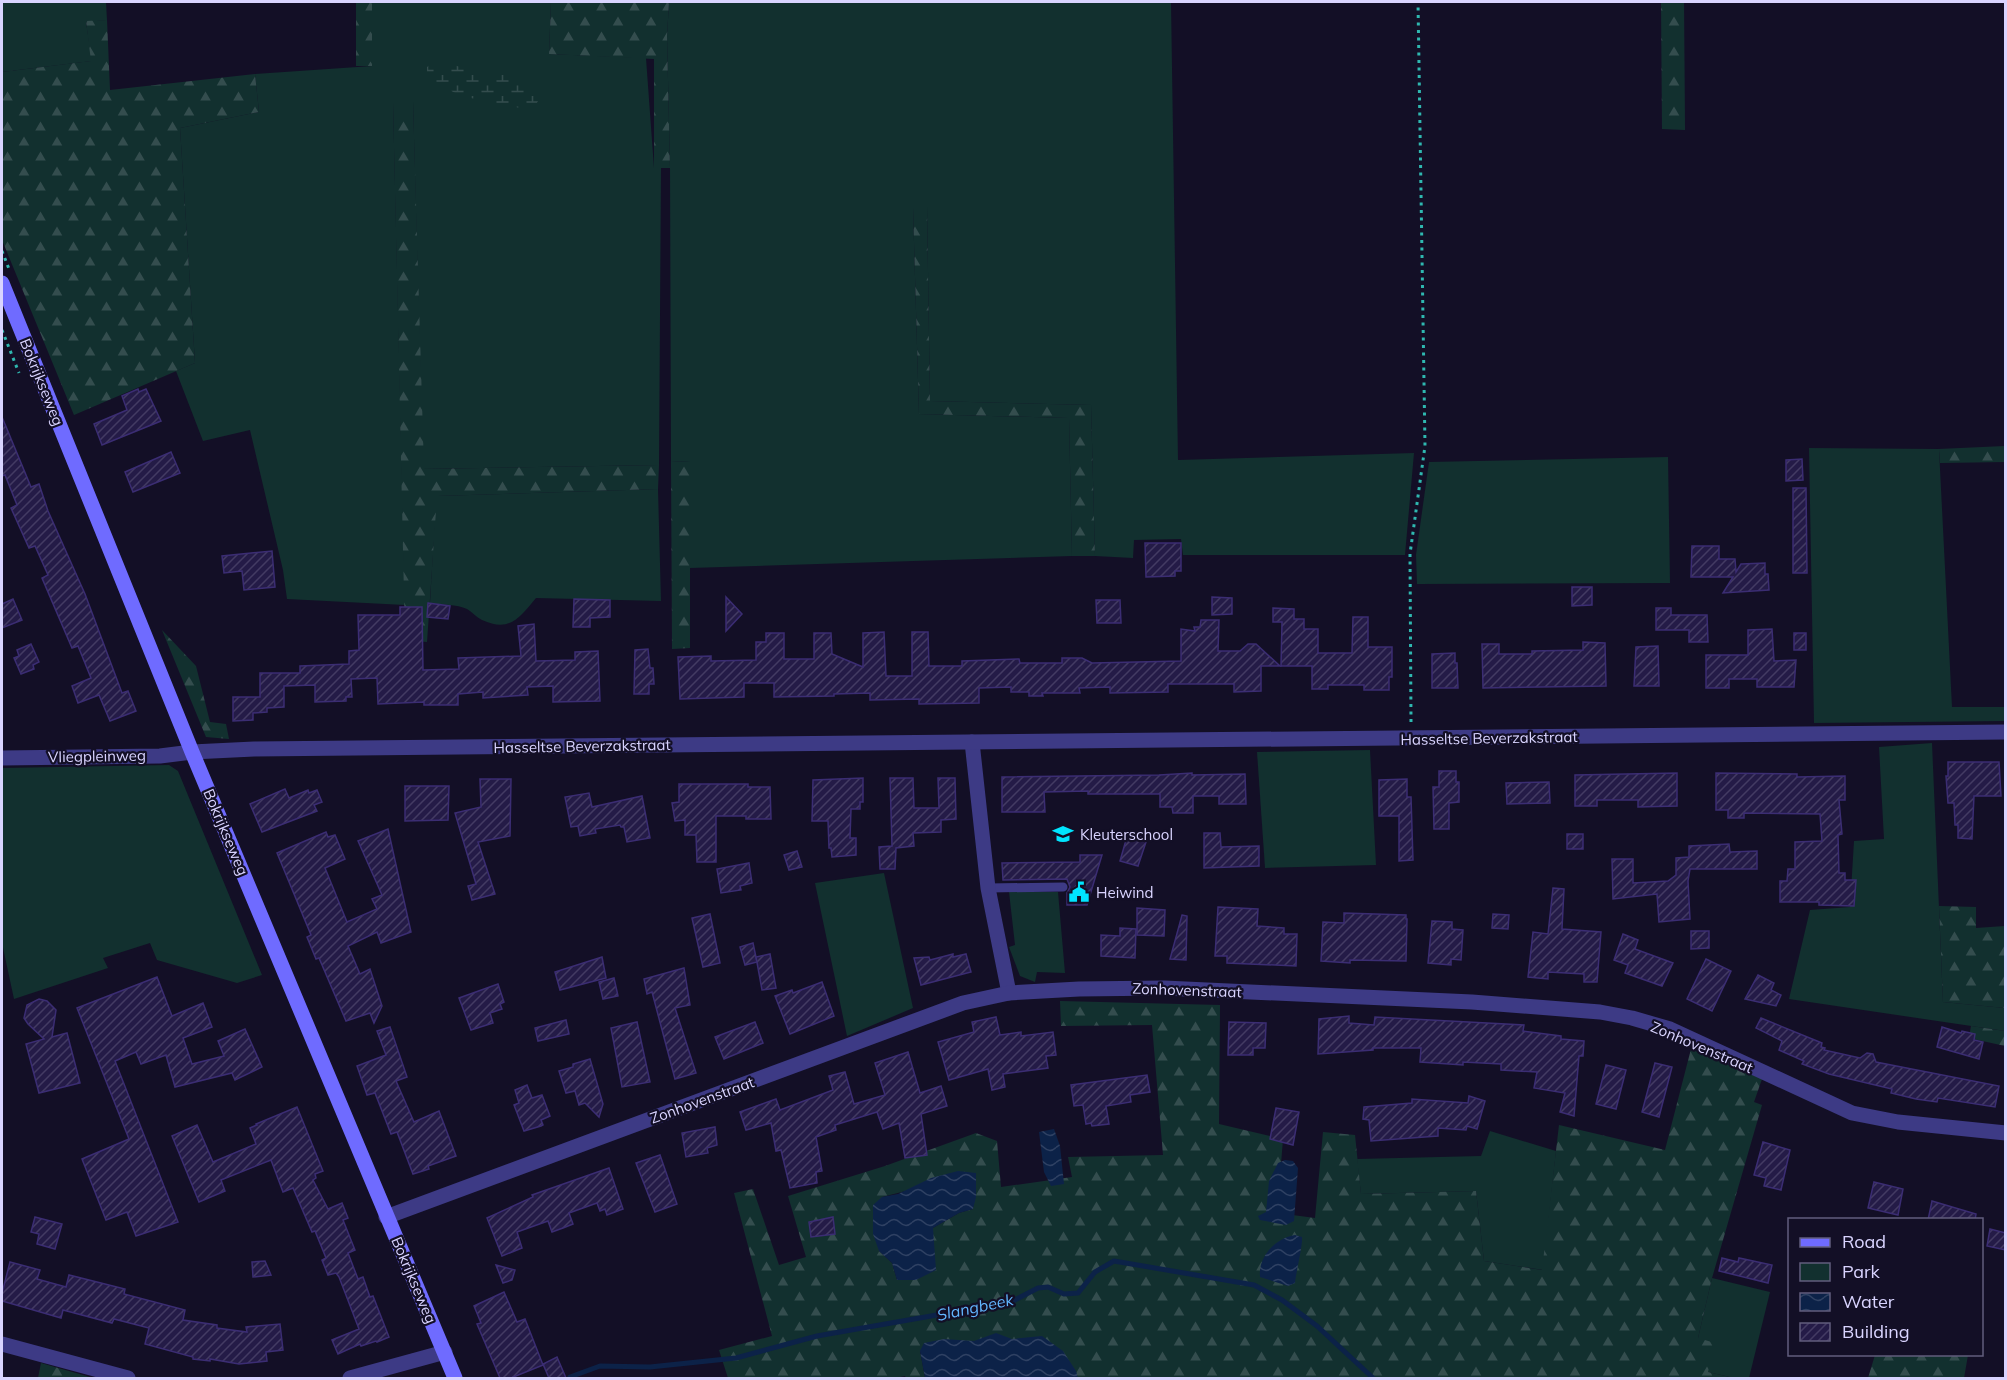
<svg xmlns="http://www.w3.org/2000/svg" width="2007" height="1380" viewBox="0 0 2007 1380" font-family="Mulish,sans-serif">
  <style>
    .green { fill: #12302f }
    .forest { fill: url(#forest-firs); fill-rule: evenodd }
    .wetland { fill: url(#wetland-marsh) }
    .water { fill: url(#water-waves) }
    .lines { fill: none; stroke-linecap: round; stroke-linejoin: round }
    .stream { stroke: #0c2248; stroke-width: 5 }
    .building { fill: url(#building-hatch); stroke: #3b2d73; stroke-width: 1.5 }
    .path { stroke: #2fb8b0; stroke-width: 3; stroke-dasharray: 3 4.5; stroke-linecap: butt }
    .lane { stroke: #3d3a85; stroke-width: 9 }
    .street { stroke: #3d3a85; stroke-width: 15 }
    .secondary { stroke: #6f6bff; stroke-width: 15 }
    .labels { text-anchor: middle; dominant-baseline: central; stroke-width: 4.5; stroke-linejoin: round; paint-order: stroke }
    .street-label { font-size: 15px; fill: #d9d4ff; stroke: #130f26 }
    .poi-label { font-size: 15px; fill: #d9d4ff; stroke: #130f26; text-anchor: start }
    .water-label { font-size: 16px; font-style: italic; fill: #62b6ff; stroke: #130f26 }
  </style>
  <defs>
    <pattern id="forest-firs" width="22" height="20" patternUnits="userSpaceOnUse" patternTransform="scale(1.5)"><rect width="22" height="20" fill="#12302f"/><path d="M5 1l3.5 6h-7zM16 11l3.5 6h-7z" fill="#344d4e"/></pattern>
    <pattern id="wetland-marsh" width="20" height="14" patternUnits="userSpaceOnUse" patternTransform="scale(1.5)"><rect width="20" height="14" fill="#12302f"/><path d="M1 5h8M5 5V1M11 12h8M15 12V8" fill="none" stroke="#344d4e"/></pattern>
    <pattern id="water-waves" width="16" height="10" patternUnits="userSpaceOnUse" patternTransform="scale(1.5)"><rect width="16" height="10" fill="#0c2248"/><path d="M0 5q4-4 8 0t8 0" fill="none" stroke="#2f4163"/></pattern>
    <pattern id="building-hatch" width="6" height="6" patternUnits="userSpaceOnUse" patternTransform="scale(1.5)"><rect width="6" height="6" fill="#241b47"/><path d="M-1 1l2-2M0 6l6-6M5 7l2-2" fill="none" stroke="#433b63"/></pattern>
  </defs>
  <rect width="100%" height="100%" fill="#130f26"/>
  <g class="green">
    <polygon points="2,2 106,2 107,20 86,22 92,61 2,72"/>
    <polygon points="372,2 551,2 549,54 646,58 654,168 661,168 659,465 423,469 413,102 393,102 405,605 287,599 283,570 250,430 203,441 176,371 195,363 180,128 259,112 255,74 372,66"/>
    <polygon points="669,2 1171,2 1178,460 1414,453 1405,555 1183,555 1181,539 1134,540 1133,558 1095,556 1091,405 930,401 927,207 913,207 919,414 1069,418 1072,556 690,568 690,462 671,461 670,168 667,36"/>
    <polygon points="1809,448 1939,449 1952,707 2005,707 2005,721 1814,723"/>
    <polygon points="1668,457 1670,583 1417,584 1416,555 1429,462"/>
    <path d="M658 489 661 601 536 598C520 617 510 633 482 620 476 617 472 612 467 609 457 604 441 605 430 603L436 496Z"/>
    <polygon points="1932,743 1943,1002 2005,1008 2005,1031 1789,999 1810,910 1850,907 1854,841 1884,839 1879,747"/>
    <polygon points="1370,750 1376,865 1265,868 1257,752"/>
    <polygon points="169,765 178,771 262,975 237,983 157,960 150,943 103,958 108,968 14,999 2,943 2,768"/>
    <polygon points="884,873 913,1008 847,1036 815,883"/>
    <polygon points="1009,892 1058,892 1065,973 1037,972 1035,982 1020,976 1009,947 1015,945"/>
    <polygon points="1490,1131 1556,1151 1543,1270 1484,1261 1476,1191 1361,1194 1357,1159 1481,1156"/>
    <polygon points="1712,1278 1770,1292 1749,1378 1734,1378 1708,1372 1698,1338"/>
  </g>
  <g class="forest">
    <rect x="356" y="2" width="16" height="64"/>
    <polygon points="551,2 669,2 667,36 670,168 654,168 654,59 549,54"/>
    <polygon points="1661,2 1684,2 1685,130 1662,129"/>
    <polygon points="107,20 110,90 255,74 259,112 180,128 195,363 74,415 2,240 2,72 91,61 86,21"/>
    <polygon points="393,102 413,102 424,469 659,465 658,489 437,496 427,642 405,640"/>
    <polygon points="913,207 927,207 930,401 1091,405 1095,556 1072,556 1069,418 919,414"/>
    <polygon points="2005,446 2005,462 1940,463 1939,449"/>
    <polygon points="671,461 690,462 690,648 672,649"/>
    <polygon points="162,630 196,666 210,722 226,724 229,739 206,737"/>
    <polygon points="1939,906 1976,907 1976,928 2005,926 2005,1008 1943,1002"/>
    <path d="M1060 1001 1220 1005 1219 1124 1283 1139 1277 1213 1315 1218 1323 1132 1355 1135 1361 1194 1476 1191 1484 1261 1542 1270 1559 1125 1665 1150 1691 1049 1762 1079 1754 1102 1762 1105 1712 1278 1698 1338 1715 1343 1708 1372 1734 1378H1072L920 1351 925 1378H906L905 1376 895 1378H728L719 1350 772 1336 734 1193 753 1189 779 1265 806 1257 788 1196 885 1166 976 1133 997 1141 1001 1187 1072 1177 1068 1157 1163 1155 1152 1025 1061 1026ZM976 1173 973 1209 959 1213 933 1228 897 1280 892 1263 879 1251 882 1197Z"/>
    <polygon points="1971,1026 2005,1031 2005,1046 1969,1038"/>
    <polygon points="1875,1355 1875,1354 1968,1355 1964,1378 1868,1378"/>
    <polygon points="41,1363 93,1378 38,1378"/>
  </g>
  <path class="wetland" d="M434 62H443L495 77 507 72C511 73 530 87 533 91 535 93 536 97 538 101L534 108 530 110 461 96 430 80 427 75V67Z"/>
  <g class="water">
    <polygon points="1054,1129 1060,1146 1064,1184 1051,1186 1044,1172 1039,1132"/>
    <polygon points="1285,1160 1293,1161 1298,1168 1294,1221 1286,1225 1260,1220 1258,1216 1266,1212 1269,1181 1278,1163"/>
    <polygon points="958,1171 976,1173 976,1197 973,1209 959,1213 933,1228 936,1270 916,1280 897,1280 892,1263 879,1251 873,1234 873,1205 882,1197 898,1194 931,1178"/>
    <path d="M1295 1235 1302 1237C1303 1245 1296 1272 1295 1283L1288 1286 1260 1277C1258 1256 1276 1238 1295 1235Z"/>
    <polygon points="996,1333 1012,1339 1042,1336 1063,1351 1076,1371 1078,1378 925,1378 920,1351 924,1343 944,1339 974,1341"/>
  </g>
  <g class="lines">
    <polyline class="stream" points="570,1377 600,1366 650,1367 736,1358 817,1336 1011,1302 1038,1288 1048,1287 1064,1294 1078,1293 1095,1272 1114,1261 1254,1285 1282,1300 1317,1326 1373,1378"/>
  </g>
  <g class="building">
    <polygon points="138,389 139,392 146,389 161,421 102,445 94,424 127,410 122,396"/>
    <polygon points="2,417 31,487 39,484 48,511 85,594 122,693 128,691 136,711 110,721 99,695 78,703 72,686 91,678 78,646 72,648 42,578 48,575 35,546 29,548 11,508 17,505 5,475 2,476"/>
    <polygon points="171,452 180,473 133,492 125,472"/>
    <polygon points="1802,459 1803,480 1786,481 1786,460"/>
    <polygon points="1793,488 1806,488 1807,573 1793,573"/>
    <polygon points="1145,543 1181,543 1181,571 1175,571 1175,576 1146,577"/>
    <polygon points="1692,546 1719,546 1719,559 1735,559 1736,572 1741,564 1765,563 1765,574 1768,574 1769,590 1723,593 1733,577 1691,577"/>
    <polygon points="272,551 275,587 244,590 242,571 224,573 222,556"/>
    <polygon points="1572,587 1592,587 1592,605 1572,606"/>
    <polygon points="726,597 742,614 726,631"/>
    <polygon points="1212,597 1232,598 1232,614 1212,615"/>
    <polygon points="13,599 22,620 2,628 2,604"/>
    <polygon points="574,599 610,600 610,617 590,618 590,627 573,627"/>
    <polygon points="1096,600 1120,600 1121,623 1097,623"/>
    <polygon points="428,603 450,606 448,619 427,617"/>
    <polygon points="400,607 422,607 423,670 459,669 458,658 521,656 518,626 534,624 536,661 575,660 575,652 598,651 600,701 553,702 553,686 527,687 528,695 483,698 483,692 458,694 458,705 424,705 424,702 378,704 377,678 351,679 352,697 346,697 346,701 315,702 315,685 284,686 284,707 267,708 267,712 253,713 253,720 233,721 233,697 260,697 260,673 300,673 300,666 349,664 349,651 359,650 358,615 400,615"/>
    <polygon points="1273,608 1294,609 1294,619 1304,619 1304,629 1318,629 1318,653 1352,653 1353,617 1368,617 1368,647 1392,647 1392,677 1389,677 1389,690 1364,690 1364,685 1328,685 1328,689 1312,689 1312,666 1281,666 1282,622 1273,622"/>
    <polygon points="1656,608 1671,608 1671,615 1707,615 1708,642 1689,642 1689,630 1656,630"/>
    <polygon points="1201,620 1219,620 1218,651 1240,651 1248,644 1256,644 1280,666 1261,666 1261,691 1234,692 1234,684 1168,684 1168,692 1110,693 1110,687 1079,688 1080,693 1042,693 1043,696 1029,696 1029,692 1011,692 1011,687 979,688 979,703 919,704 919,699 870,700 870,693 834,694 834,696 774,697 774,683 744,683 744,697 680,699 678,657 711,656 711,661 756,660 756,642 766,642 766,633 784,633 784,659 814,659 814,633 831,633 832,654 863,667 863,633 884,632 886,676 912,676 912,632 928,632 929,666 962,666 962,661 1019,659 1020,663 1062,663 1062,658 1082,658 1092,663 1181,661 1181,629 1195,631 1194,627 1200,627"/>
    <polygon points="1772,629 1774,661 1796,660 1794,687 1757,687 1757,679 1729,679 1729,688 1706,688 1706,655 1748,655 1748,630"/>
    <rect x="1794" y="633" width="12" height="17"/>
    <polygon points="1583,642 1605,643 1606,686 1483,688 1482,644 1499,644 1499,654 1532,654 1532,651 1583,650"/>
    <polygon points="31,644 39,662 33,665 34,669 21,674 14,658 19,656 17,650"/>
    <polygon points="1658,646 1659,686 1634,686 1636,647"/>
    <polygon points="648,649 650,668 653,668 654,684 649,684 649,694 634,694 635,650"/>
    <polygon points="1455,653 1455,663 1457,663 1458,688 1432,688 1432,654"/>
    <polygon points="1948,762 1999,762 2001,796 1974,796 1972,839 1958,838 1958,825 1955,825 1954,803 1948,803 1946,776 1948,776"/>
    <polygon points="1439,771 1456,771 1456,782 1459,782 1459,802 1449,803 1449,829 1434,829 1433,787 1439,787"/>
    <polygon points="1192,773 1192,775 1245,774 1246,804 1219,804 1219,796 1193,796 1193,813 1173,813 1172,807 1160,807 1160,794 1088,794 1088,791 1044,792 1045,812 1002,812 1002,777 1159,775"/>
    <polygon points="1677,773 1677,806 1638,807 1638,800 1597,800 1597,806 1575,806 1575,775"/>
    <polygon points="1716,773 1797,774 1797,777 1845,776 1845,800 1839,800 1842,834 1838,835 1839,873 1845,873 1845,880 1856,880 1854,906 1819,905 1819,902 1780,902 1780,881 1787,881 1788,869 1795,869 1795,842 1822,841 1820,814 1744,813 1744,818 1728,818 1728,810 1716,810"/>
    <polygon points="863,778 863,802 860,802 860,809 851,809 850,838 856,838 856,855 832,857 831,848 829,848 828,821 812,821 813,780"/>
    <polygon points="890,778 913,778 914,808 939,808 938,778 955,778 956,819 941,820 941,832 913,833 914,846 896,848 895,869 880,869 879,847 892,846"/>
    <polygon points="480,779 511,779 510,836 478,842 495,894 472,900 468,886 476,884 455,813 481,807"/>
    <polygon points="1407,779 1407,797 1411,797 1413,860 1399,861 1399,816 1379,816 1379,780"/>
    <polygon points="1549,782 1550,803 1507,804 1506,783"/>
    <polygon points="679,784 748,784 748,787 770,787 771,819 746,819 746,816 716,816 716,862 697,862 696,835 685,835 685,820 675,821 672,803 679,802"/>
    <polygon points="405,786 449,786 448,820 405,821"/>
    <polygon points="285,789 289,798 308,790 309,793 317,790 322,802 314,805 317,811 262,832 250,804"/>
    <polygon points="589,793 592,807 642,796 650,838 627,842 624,827 621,827 620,825 595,829 596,833 580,836 578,826 571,827 565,797"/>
    <polygon points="388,829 411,932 381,943 377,932 348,946 360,974 370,969 382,1006 374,1023 370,1013 346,1021 319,958 316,959 307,937 311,935 277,853 326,832 328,837 335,835 345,859 325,868 347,922 377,909 372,899 382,895 358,841"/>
    <polygon points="1128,833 1147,839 1138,866 1120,861"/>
    <polygon points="1204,833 1220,833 1221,847 1259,846 1259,866 1204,868"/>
    <rect x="1567" y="834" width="16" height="15"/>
    <polygon points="1729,844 1730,852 1757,851 1757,869 1690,869 1688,881 1690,919 1659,922 1657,894 1613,899 1612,859 1633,859 1633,883 1668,881 1676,875 1676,858 1689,857 1689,846"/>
    <polygon points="797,851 802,867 789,870 784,855"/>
    <polygon points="1080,855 1102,855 1087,905 1067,905 1067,893 1070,887 1067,879 1003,880 1002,863 1080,862"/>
    <polygon points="749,863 752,883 740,886 741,890 721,893 717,869"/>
    <polygon points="1553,888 1564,889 1562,929 1601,932 1597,982 1584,982 1584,974 1548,972 1548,979 1528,977 1533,932 1548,934"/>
    <polygon points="1218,907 1258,909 1257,926 1284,928 1284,934 1297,934 1296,966 1227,963 1227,956 1215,956"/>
    <polygon points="1137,908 1165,910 1164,936 1137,935"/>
    <polygon points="1344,913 1406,915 1406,919 1407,919 1406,961 1350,960 1350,963 1321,961 1323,922 1344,923"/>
    <polygon points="710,914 720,963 703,967 692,918"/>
    <polygon points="1493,914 1509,915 1508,929 1492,928"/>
    <polygon points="1182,915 1187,916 1186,960 1170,959"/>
    <polygon points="1432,921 1452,922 1452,929 1463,930 1461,960 1451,959 1451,965 1428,963"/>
    <polygon points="1120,928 1136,929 1135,958 1101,956 1101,935 1120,936"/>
    <polygon points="1691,931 1709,931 1709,948 1691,949"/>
    <polygon points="1623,934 1638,940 1635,949 1673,963 1662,986 1625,973 1628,965 1614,960"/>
    <polygon points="753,943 757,962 745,965 740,947"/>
    <polygon points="770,954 776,988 762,990 756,957"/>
    <polygon points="953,954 953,957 966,954 971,972 921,985 914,958 929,957 930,960"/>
    <polygon points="602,957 606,978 560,990 555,972"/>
    <polygon points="1706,959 1731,971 1712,1011 1687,999"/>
    <polygon points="684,968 690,1005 675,1008 696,1073 675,1079 652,992 647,994 644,979"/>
    <polygon points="1758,975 1774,983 1771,990 1781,995 1776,1006 1745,999"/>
    <polygon points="157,977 172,1016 203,1003 212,1027 183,1038 192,1064 224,1056 218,1041 245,1029 262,1067 235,1080 232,1073 175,1087 166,1055 141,1064 136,1052 115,1061 178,1222 136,1236 127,1212 106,1220 82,1159 129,1139 77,1008"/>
    <polygon points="614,978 618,996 603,999 599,982"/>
    <polygon points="822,982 834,1016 790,1034 775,996 792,990 793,993"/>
    <polygon points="498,984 504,1002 500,1004 502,1009 490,1013 493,1023 471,1030 459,998"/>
    <polygon points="39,999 47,1001 56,1010 52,1037 67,1033 80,1083 39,1093 26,1044 44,1039 28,1024 24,1018 27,1005"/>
    <polygon points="1349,1016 1349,1023 1374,1025 1375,1017 1524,1025 1523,1031 1561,1036 1561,1039 1584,1041 1583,1056 1579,1056 1574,1116 1560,1112 1565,1093 1534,1088 1537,1072 1501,1070 1501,1064 1463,1062 1463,1065 1420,1062 1421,1048 1373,1048 1373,1050 1318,1054 1319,1019"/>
    <polygon points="996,1017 1000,1035 1021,1032 1021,1036 1053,1032 1056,1055 1046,1056 1048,1068 1003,1074 1005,1087 992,1090 988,1069 949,1080 938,1042 974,1032 972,1022"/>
    <polygon points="1761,1018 1822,1043 1821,1047 1825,1048 1824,1050 1860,1058 1867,1053 1873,1054 1876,1062 1999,1086 1995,1107 1938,1098 1937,1102 1916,1099 1891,1093 1892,1089 1829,1074 1802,1064 1804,1061 1779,1050 1782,1041 1756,1028"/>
    <polygon points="566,1020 569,1034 538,1041 535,1028"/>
    <polygon points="637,1022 650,1082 622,1087 611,1028"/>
    <polygon points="755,1022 763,1043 724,1059 715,1037"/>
    <polygon points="1229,1022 1266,1023 1265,1048 1253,1048 1253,1055 1228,1055"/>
    <polygon points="390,1027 407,1077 396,1081 414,1122 439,1111 456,1156 428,1166 429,1169 413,1174 397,1132 391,1134 375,1093 367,1095 357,1066 386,1055 377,1031"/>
    <polygon points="1942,1027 1961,1033 1962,1031 1975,1034 1974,1040 1983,1042 1979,1059 1937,1047"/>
    <polygon points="908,1052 920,1093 941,1086 947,1106 921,1114 927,1155 905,1158 899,1123 883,1129 877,1112 835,1125 836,1130 816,1137 822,1171 816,1172 817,1183 790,1188 781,1150 776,1151 771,1123 746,1130 740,1112 776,1099 780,1110 833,1090 829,1076 845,1072 854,1104 885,1095 875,1063"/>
    <polygon points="590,1059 603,1104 599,1117 585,1103 579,1105 575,1091 566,1093 559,1071 573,1067 573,1064"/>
    <polygon points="1655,1063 1672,1067 1659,1117 1642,1112"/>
    <polygon points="1606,1065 1626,1070 1616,1109 1596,1104"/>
    <polygon points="1147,1075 1150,1092 1130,1095 1131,1102 1106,1106 1109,1124 1092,1126 1091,1123 1086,1124 1083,1105 1074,1106 1071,1085"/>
    <polygon points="527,1085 532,1098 542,1095 550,1116 541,1120 543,1125 541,1126 524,1131 514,1105 519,1103 515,1090"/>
    <polygon points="1469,1096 1485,1101 1477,1129 1467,1126 1466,1130 1438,1128 1438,1136 1371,1141 1369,1120 1363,1119 1364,1107 1412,1103 1412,1099 1468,1103"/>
    <polygon points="297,1107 323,1171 315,1174 316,1178 313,1180 328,1209 342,1203 348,1218 343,1220 355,1250 348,1253 358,1279 363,1277 370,1297 373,1296 389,1337 377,1342 376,1341 361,1346 360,1344 338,1354 332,1340 359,1329 339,1277 336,1273 328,1275 322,1260 326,1258 315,1231 312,1232 293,1188 283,1192 271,1160 221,1180 225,1191 199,1202 172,1136 197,1125 213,1162 256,1144 250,1128 257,1125 256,1124"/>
    <polygon points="1276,1108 1299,1112 1293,1145 1270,1139"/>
    <polygon points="715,1127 717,1145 707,1148 708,1153 686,1157 682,1133"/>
    <polygon points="1763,1142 1790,1150 1781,1190 1764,1186 1766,1178 1754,1175"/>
    <polygon points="660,1155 677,1204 655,1212 636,1163"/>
    <polygon points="609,1168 623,1209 607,1215 605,1209 600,1211 597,1203 569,1213 573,1224 563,1228 552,1232 548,1221 517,1232 522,1248 502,1256 487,1218 533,1197 532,1195"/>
    <polygon points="1874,1182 1903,1189 1898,1215 1868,1208"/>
    <polygon points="1932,1201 1976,1214 1975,1220 1928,1220"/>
    <polygon points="35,1217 62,1224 55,1249 37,1244 39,1234 31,1232"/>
    <polygon points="833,1217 835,1234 811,1237 809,1222"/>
    <polygon points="1990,1229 2006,1233 2006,1250 1987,1246"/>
    <polygon points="1722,1258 1738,1262 1739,1258 1772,1265 1768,1283 1719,1271"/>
    <polygon points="265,1261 271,1275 253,1277 252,1262"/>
    <polygon points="10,1262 40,1270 37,1279 66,1287 69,1275 125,1289 124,1294 185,1310 183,1320 217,1325 217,1328 247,1332 246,1327 280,1324 283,1350 266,1352 267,1361 239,1364 210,1359 210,1361 193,1359 193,1357 145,1344 149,1328 114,1319 112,1323 63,1310 61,1318 2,1301 2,1293"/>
    <polygon points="496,1265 515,1270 512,1280 503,1283"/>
    <polygon points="504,1292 517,1322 525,1319 543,1365 511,1378 500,1378 477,1324 481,1323 474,1306"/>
    <polygon points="557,1357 566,1378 549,1378 543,1364"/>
  </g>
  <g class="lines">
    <g class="path">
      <polyline points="2,251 9,269"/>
      <polyline points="2,330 19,373"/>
      <polyline points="1411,722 1410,554 1425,446 1418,2"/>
    </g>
    <polyline class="lane" points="988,888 1063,887"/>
    <g class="street">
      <polyline points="972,742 988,888 1009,993"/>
      <polyline points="2,758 160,756 192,752 254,749 2006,732"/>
      <polyline points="386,1217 963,1003 1009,993 1079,989 1164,988 1472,1002 1600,1012 1632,1018 1670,1029 1852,1113 1898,1122 2006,1133"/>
      <polyline points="2,1344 128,1378"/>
      <polyline points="350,1378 445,1352"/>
    </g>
    <polyline class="secondary" points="2,283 192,752 455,1378"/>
  </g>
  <defs>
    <g id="school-bare" transform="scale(1.62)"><path d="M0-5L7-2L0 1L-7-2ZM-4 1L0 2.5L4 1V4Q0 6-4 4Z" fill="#00e5ff" stroke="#130f26" stroke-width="2.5" paint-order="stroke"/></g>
    <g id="civic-bare" transform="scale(1.62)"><path d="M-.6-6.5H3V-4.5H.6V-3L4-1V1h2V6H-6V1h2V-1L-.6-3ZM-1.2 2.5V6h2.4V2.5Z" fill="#00e5ff" stroke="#130f26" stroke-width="2.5" paint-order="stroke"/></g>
  </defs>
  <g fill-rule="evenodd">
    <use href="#school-bare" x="1063" y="834"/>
    <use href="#civic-bare" x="1079" y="892"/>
  </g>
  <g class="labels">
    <g class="street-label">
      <text transform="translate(42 382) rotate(68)">Bokrijkseweg</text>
      <text transform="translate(1489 738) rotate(-1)">Hasseltse Beverzakstraat</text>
      <text transform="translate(582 746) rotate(-1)">Hasseltse Beverzakstraat</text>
      <text transform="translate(97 756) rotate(-1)">Vliegpleinweg</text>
      <text transform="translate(226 832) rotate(67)">Bokrijkseweg</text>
      <text transform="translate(1187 990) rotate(2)">Zonhovenstraat</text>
      <text transform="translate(1702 1047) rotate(23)">Zonhovenstraat</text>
      <text transform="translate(702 1100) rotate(-20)">Zonhovenstraat</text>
      <text transform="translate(414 1280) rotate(67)">Bokrijkseweg</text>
    </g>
    <g class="poi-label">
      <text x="1080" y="834">Kleuterschool</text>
      <text x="1096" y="892">Heiwind</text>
    </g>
    <g class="water-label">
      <text transform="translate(975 1307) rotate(-12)">Slangbeek</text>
    </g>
  </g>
  <rect width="2007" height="1380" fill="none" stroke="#d9d4ff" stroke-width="6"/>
  <rect x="1788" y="1218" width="195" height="138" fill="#130f26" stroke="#625e7d" stroke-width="1.5"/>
  <rect x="1800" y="1238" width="30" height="9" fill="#6f6bff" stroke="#625e7d" stroke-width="1.5"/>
  <text x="1842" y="1248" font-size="18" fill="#d9d4ff">Road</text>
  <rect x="1800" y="1263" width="30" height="18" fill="#12302f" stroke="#625e7d" stroke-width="1.5"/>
  <text x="1842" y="1278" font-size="18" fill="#d9d4ff">Park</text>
  <rect x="1800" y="1293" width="30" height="18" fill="url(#water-waves)" stroke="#625e7d" stroke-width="1.5"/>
  <text x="1842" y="1308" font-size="18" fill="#d9d4ff">Water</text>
  <rect x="1800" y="1323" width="30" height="18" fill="url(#building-hatch)" stroke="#625e7d" stroke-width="1.5"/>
  <text x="1842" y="1338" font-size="18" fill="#d9d4ff">Building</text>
</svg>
